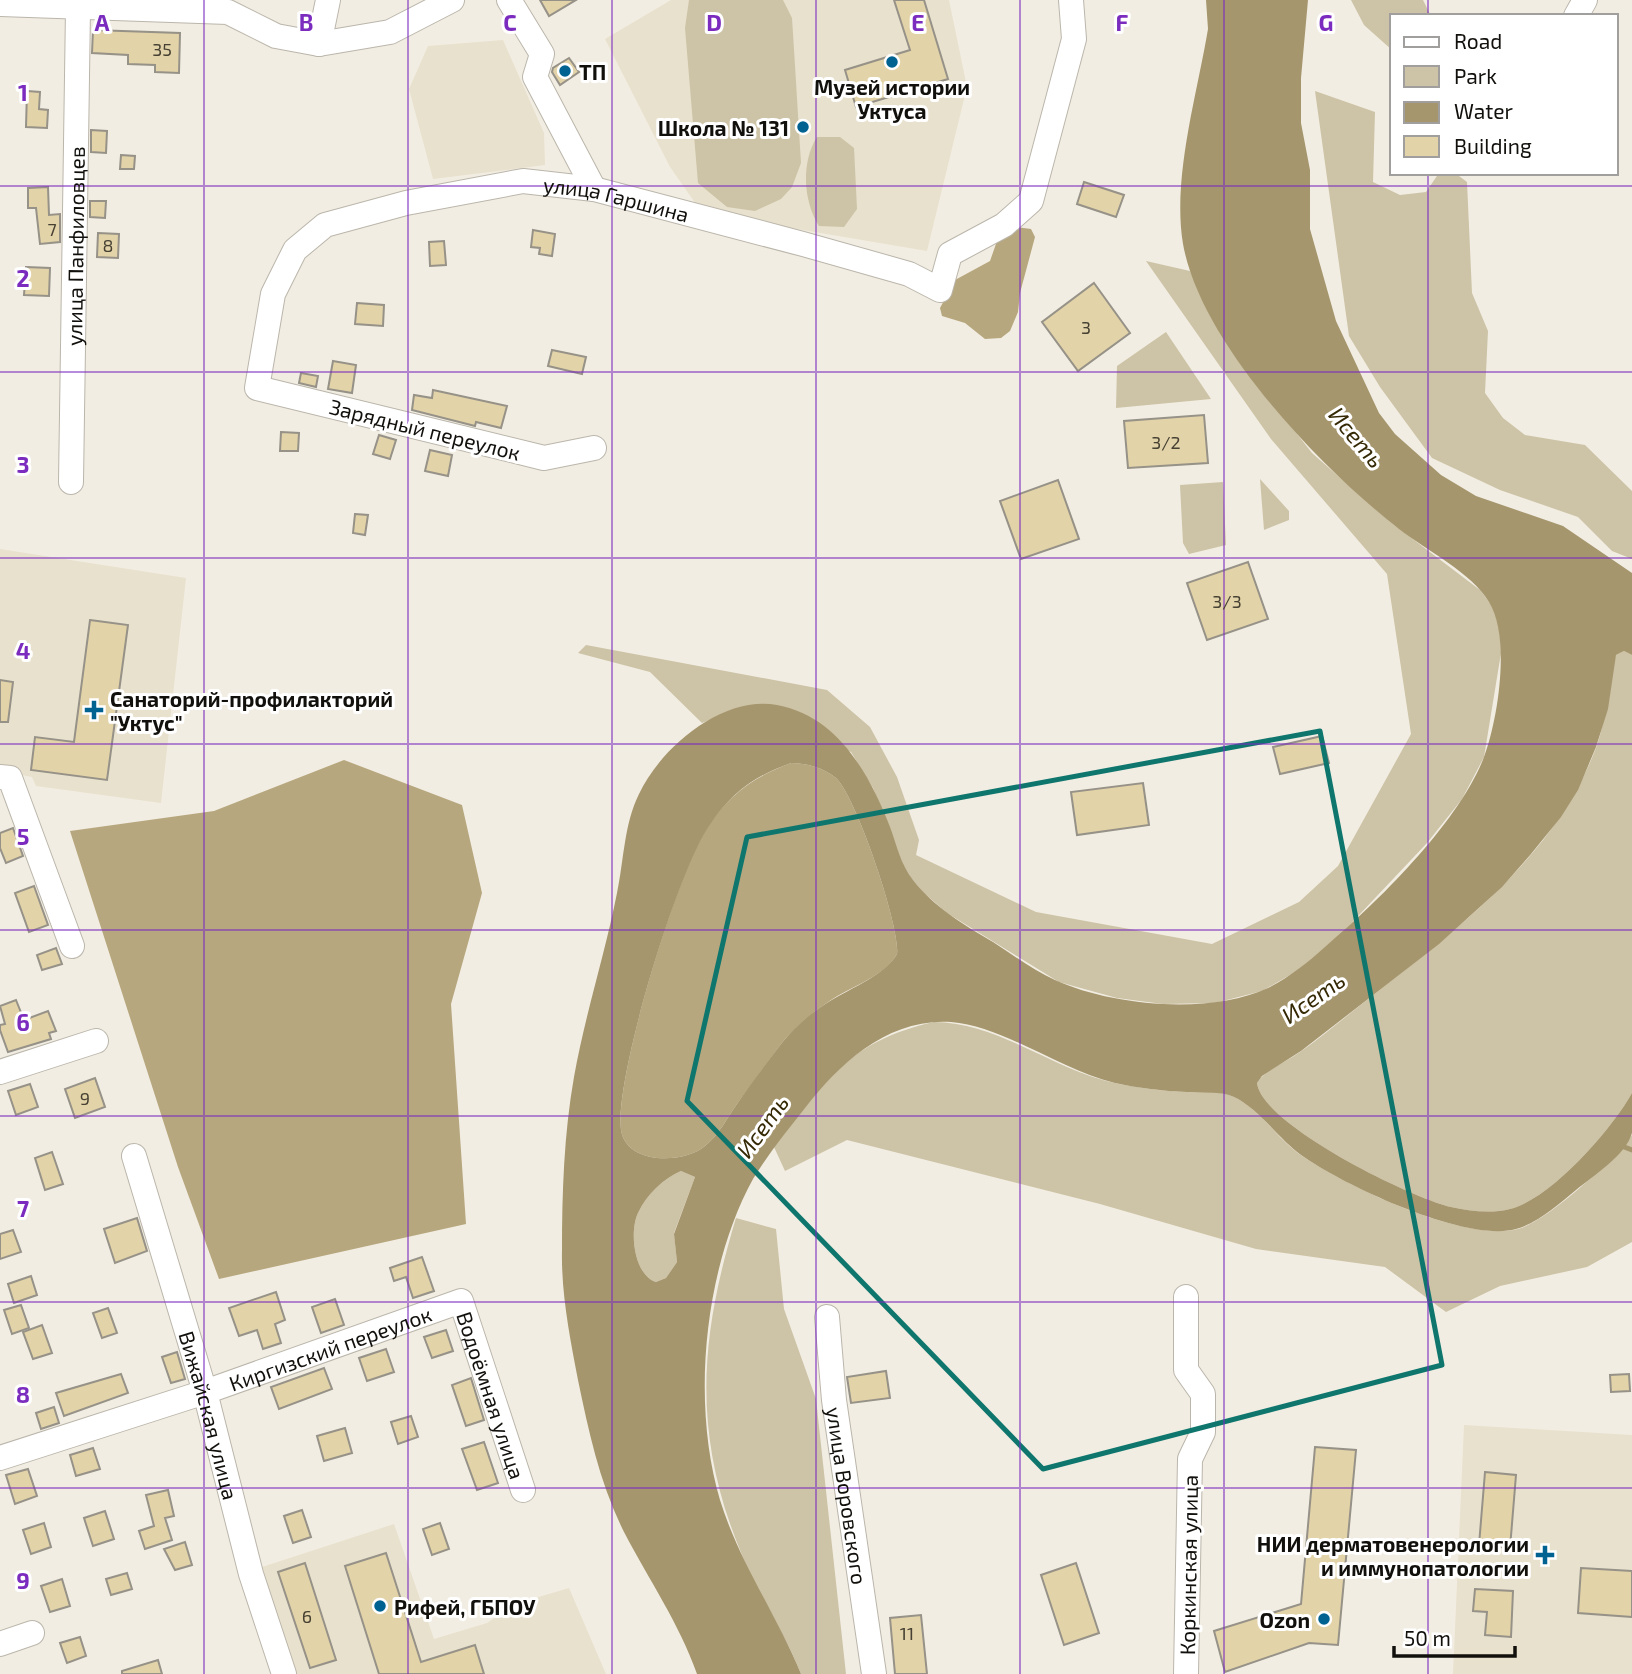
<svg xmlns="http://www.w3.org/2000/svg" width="1632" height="1674" viewBox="0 0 1632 1674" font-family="'Exo 2',sans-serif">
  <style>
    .built { fill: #e8e1ce }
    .green { fill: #cdc3a6 }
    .forest { fill: #b7a77e }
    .water { fill: #a5966d; fill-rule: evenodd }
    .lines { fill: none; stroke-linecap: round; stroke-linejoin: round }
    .stream { stroke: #a5966d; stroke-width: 5 }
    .building { fill: #e3d3a8; stroke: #969288; stroke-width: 2 }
    .minor-casing { stroke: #bbb6ab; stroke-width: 26 }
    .minor { stroke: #fff; stroke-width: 24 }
    .marked { fill: none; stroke: #0f766e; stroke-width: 5; stroke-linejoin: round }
    .grid { fill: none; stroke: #7b2cbf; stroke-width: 2; stroke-opacity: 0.55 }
    .poi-dot { fill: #006291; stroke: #fff; stroke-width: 2.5 }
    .labels { text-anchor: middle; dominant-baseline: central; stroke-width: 6; stroke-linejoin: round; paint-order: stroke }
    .number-label { font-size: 18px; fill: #464133 }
    .poi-label { font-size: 21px; font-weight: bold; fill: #12100c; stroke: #fff; text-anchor: start }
    .street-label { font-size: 21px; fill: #12100c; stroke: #fff }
    .water-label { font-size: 23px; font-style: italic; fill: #352905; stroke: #fff }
    .grid-label { font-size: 23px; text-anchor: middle; font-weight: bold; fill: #7b2cbf; stroke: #fff; stroke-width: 6; stroke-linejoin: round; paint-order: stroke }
  </style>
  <rect width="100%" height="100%" fill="#f2ede2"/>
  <g class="built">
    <polygon points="671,0 949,0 967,87 927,251 779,226 698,207 670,167 605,39"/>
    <polygon points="503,40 544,133 545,165 433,179 409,89 428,46"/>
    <polygon points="0,549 186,578 161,803 36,786 32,777 0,771"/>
    <polygon points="1464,1425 1632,1435 1632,1674 1453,1674"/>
    <polygon points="394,1524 434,1639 487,1623 515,1604 569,1588 606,1674 293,1674 259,1568"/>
  </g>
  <g class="green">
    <polygon points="689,0 783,0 792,18 801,163 792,187 781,199 755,211 727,207 698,183 685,28"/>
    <polygon points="1351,0 1423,0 1431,16 1392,16 1392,50 1364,25"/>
    <polygon points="1315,91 1375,112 1373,182 1400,195 1426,192 1439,173 1455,173 1467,182 1472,293 1488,331 1485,393 1503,418 1525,435 1585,445 1632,491 1632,559 1612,551 1578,517 1500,490 1432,458 1380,387 1349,336"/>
    <path d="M817 137H840L854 148 857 209 844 227 819 226C803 201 801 162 817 137Z"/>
    <polygon points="1146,261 1190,271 1217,326 1246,369 1312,453 1389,521 1480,590 1493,607 1499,626 1501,653 1484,757 1462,799 1427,843 1343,932 1297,971 1262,991 1215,1003 1163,1004 1117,998 1059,982 947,913 923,892 906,872 873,788 851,752 740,708 702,723 650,672 578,653 586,645 827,690 870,727 897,777 919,840 916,855 1036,912 1212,944 1299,902 1338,866 1411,734 1387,574 1271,439"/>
    <polygon points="1166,332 1211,399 1116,408 1117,366"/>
    <polygon points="1260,479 1289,511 1289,520 1264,530"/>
    <polygon points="1223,482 1226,545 1189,554 1183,543 1180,485"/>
    <path d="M1624 651 1632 655V1093C1612 1129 1551 1199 1510 1209 1491 1214 1469 1211 1451 1207 1411 1198 1262 1125 1257 1083 1265 1070 1286 1062 1300 1052 1323 1036 1344 1018 1367 1000 1456 930 1554 858 1596 748 1608 716 1606 684 1616 655Z"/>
    <path d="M934 1022C1001 1023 1054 1071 1119 1084 1136 1087 1154 1090 1171 1091 1190 1093 1217 1089 1234 1097 1260 1109 1278 1140 1302 1156 1349 1187 1456 1239 1514 1230 1545 1225 1613 1160 1632 1135V1242L1587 1267 1500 1286 1446 1312 1385 1267 1256 1249 1100 1204 847 1140 785 1171 774 1147C825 1082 848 1041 934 1022Z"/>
    <path d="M681 1171 695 1177 674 1233 677 1262 666 1278 656 1282C634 1275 629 1232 638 1213 647 1194 663 1179 681 1171Z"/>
    <path d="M736 1218 776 1229 784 1309 816 1399 846 1674H801C785 1633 759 1596 742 1555 692 1435 699 1340 736 1218Z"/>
  </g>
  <g class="forest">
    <polygon points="1016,227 1031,229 1035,237 1020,293 1018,312 1010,331 1001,338 985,339 965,323 942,316 940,308 955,280 990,261 997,241"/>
    <polygon points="344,760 462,805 482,893 451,1004 466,1224 219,1279 178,1167 70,831 214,811"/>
    <path d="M791 763C806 763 824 768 836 778 856 796 901 929 897 954 884 978 845 988 824 1005 809 1015 792 1030 781 1044 766 1064 751 1084 737 1104 727 1118 719 1135 705 1146 684 1164 626 1165 621 1130 614 1079 678 870 708 826 731 793 754 777 791 763Z"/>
  </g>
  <path class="water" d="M1206 0H1308L1301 78V123L1310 170V229L1336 321 1379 413 1395 434 1441 475 1476 496 1563 526 1632 573V655L1624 651 1616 655 1608 709 1596 747 1578 790 1561 817 1531 854 1502 887 1439 944 1301 1051 1262 1076 1257 1083C1262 1125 1411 1198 1451 1207 1469 1211 1491 1214 1510 1209 1551 1199 1612 1129 1632 1093 1632 1105 1632 1122 1632 1133 1626 1155 1593 1176 1576 1190 1559 1204 1538 1223 1516 1229 1466 1243 1343 1185 1301 1155 1279 1139 1258 1108 1234 1097 1221 1091 1201 1093 1187 1092 1163 1091 1138 1088 1115 1083 1060 1070 1004 1026 951 1022 888 1018 840 1063 805 1108 787 1131 768 1154 753 1179 704 1268 691 1403 720 1500 739 1562 777 1615 801 1674H697C679 1623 649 1580 624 1532 600 1484 589 1433 578 1380 570 1338 561 1293 562 1250 562 1193 564 1133 574 1077 585 1015 605 954 617 893 624 860 624 824 639 794 661 747 723 695 777 705 838 716 870 775 890 827 897 846 901 865 913 880 934 907 964 925 993 942 1013 955 1033 970 1055 980 1112 1006 1210 1015 1268 988 1290 977 1308 962 1326 946 1378 902 1460 821 1484 757 1498 720 1511 637 1489 602 1472 573 1426 550 1399 529 1321 468 1201 344 1183 244 1172 178 1197 95 1208 29ZM791 763C806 763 824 768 836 778 856 796 901 929 897 954 884 977 845 990 824 1005 808 1015 793 1029 781 1044 766 1064 751 1083 737 1104 727 1118 719 1135 705 1146 684 1164 626 1165 621 1130 614 1079 678 870 709 826 731 793 754 776 791 763ZM681 1171 695 1177 674 1234 677 1262 666 1278 656 1282C634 1275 629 1232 638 1213 647 1194 663 1179 681 1171Z"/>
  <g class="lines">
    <polyline class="stream" points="1619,1145 1632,1150"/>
  </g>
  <g class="building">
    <polygon points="540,0 576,0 549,16"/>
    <polygon points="894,0 924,0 948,79 856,107 845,70 910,50"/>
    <polygon points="93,30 180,33 179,73 155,72 155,65 128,64 128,55 92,53"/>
    <polygon points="569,58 579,72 560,85 552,72 553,68"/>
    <polygon points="27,91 40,92 39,109 48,110 47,128 26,127"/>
    <polygon points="91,130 107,131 106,153 91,152"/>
    <polygon points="121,155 135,156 134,169 120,169"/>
    <polygon points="1084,182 1124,195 1116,217 1077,204"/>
    <polygon points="48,187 49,215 60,214 60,242 40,244 36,208 28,208 28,188"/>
    <polygon points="90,201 106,201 105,218 90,217"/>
    <polygon points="533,230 555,234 552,256 539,254 540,248 531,247"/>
    <polygon points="98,233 119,234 118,258 97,257"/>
    <polygon points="444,241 446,265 430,266 429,242"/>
    <polygon points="26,267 50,268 49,296 24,295"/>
    <polygon points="1094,283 1130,333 1078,371 1042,322"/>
    <polygon points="357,303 384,305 383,326 355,324"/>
    <polygon points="552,350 586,357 582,374 548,366"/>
    <polygon points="333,361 356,365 352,393 328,389"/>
    <polygon points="301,373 318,376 316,387 299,383"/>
    <polygon points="433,390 507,406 501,428 476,422 475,426 412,410 414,395 432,398"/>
    <polygon points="1204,415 1208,463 1128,468 1124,421"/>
    <polygon points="281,432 299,433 298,451 280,451"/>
    <polygon points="379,435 396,440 390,459 373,454"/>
    <polygon points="430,450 452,455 448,476 425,471"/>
    <polygon points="1058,480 1079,539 1021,559 1000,501"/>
    <polygon points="355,514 368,515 365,535 353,533"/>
    <polygon points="1248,562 1268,619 1207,640 1187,583"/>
    <polygon points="90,620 128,625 107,780 31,770 35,737 74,742"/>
    <polygon points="0,680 13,682 8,722 0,722"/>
    <polygon points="1322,736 1329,763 1280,774 1273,747"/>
    <polygon points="1143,783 1149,825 1077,835 1071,792"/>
    <polygon points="13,828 23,856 6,863 0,848 0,833"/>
    <polygon points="34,886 48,925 29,932 15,893"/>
    <polygon points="56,948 62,964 42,970 37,955"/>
    <polygon points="16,1000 24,1020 48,1011 56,1031 49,1033 51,1039 8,1052 0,1030 0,1025 5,1024 0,1006"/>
    <polygon points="95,1078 105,1107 75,1118 65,1089"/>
    <polygon points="30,1084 38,1107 16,1115 8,1091"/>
    <polygon points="52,1152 63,1184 45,1190 35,1158"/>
    <polygon points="137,1218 147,1251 115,1263 104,1229"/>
    <polygon points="13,1230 21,1252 0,1259 0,1234"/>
    <polygon points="422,1257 434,1291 413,1298 406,1277 394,1281 390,1268"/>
    <polygon points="31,1276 37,1295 14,1303 8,1284"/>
    <polygon points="276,1292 285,1320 275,1324 281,1343 263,1349 257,1330 239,1336 229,1308"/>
    <polygon points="335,1299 344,1325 321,1333 312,1307"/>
    <polygon points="21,1305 29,1328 12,1334 4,1310"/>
    <polygon points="108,1308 117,1333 102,1338 93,1313"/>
    <polygon points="42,1325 52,1353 33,1359 23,1332"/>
    <polygon points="446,1330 453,1351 432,1358 424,1337"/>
    <polygon points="386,1349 394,1372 367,1381 359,1358"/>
    <polygon points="177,1352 185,1379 171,1383 162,1357"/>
    <polygon points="324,1368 332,1389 279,1409 271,1387"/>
    <polygon points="886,1371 890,1398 851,1403 847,1377"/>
    <polygon points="121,1374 128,1393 64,1416 56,1393"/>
    <polygon points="1629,1374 1630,1391 1611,1392 1610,1375"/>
    <polygon points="471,1378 484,1420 466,1426 452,1385"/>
    <polygon points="54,1407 59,1423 41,1429 36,1413"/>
    <polygon points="411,1416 418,1437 398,1444 391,1422"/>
    <polygon points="345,1428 352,1453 324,1461 317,1436"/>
    <polygon points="484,1442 498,1483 477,1490 462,1449"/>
    <polygon points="1315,1447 1356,1450 1338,1645 1309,1643 1225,1672 1214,1631 1301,1604"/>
    <polygon points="93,1448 100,1469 76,1476 70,1455"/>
    <polygon points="28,1469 37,1496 15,1504 6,1475"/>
    <polygon points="1485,1472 1516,1475 1510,1548 1479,1545"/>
    <polygon points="168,1490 174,1516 165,1518 172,1540 145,1549 139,1531 154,1526 146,1495"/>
    <polygon points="302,1510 311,1537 293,1543 284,1516"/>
    <polygon points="105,1511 114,1539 93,1546 84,1518"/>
    <polygon points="44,1523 51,1547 31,1554 23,1530"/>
    <polygon points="440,1523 449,1549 432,1555 423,1529"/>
    <polygon points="185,1542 192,1565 175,1570 164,1549"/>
    <polygon points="386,1553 421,1662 475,1645 484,1674 379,1674 345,1566"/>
    <polygon points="305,1563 336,1660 310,1668 278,1572"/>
    <polygon points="1076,1563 1099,1633 1064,1645 1041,1575"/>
    <polygon points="1581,1568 1632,1571 1632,1617 1578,1613"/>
    <polygon points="127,1573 132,1589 111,1595 106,1579"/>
    <polygon points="62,1579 70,1606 50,1612 41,1586"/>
    <polygon points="1475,1589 1513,1591 1511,1637 1485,1635 1487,1612 1473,1611"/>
    <polygon points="921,1615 927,1674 895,1674 890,1618"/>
    <polygon points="80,1637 86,1656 67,1663 60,1643"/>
    <polygon points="158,1660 162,1674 122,1674 122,1671"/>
  </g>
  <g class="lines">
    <g class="minor-casing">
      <g id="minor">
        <polyline points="509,0 542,54 535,77 594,189"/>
        <polyline points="0,4 228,12 276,36 319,44 390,32 452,0"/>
        <polyline points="1576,16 1585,0"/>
        <polyline points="319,44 328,0"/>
        <path id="s1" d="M594 448 544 458 257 388 273 294 295 250 325 225 406 203 523 181 594 189 803 244 909 274 940 290 950 254 1004 225 1031 201 1074 39 1071 0"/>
        <path id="s2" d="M71 482 78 9"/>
        <polyline points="0,777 10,778 72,946"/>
        <polyline points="0,1072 96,1041"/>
        <path id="s3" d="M134 1156 205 1392 251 1574 284 1674"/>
        <polyline points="1186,1297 1186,1370 1203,1394 1203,1432 1190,1459 1186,1674"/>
        <path id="s4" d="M827 1317 834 1400 874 1674"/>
        <path id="s5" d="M0 1458 205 1392 461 1301 523 1490"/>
        <polyline points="0,1644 32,1633"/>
      </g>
    </g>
    <use href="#minor" class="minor"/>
  </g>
  <path class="marked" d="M1320 731 1442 1365 1043 1469 687 1101 747 837Z"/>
  <path class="grid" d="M204 0V1674M408 0V1674M612 0V1674M816 0V1674M1020 0V1674M1224 0V1674M1428 0V16M1428 173V1674M0 186H1632M0 372H1632M0 558H1632M0 744H1632M0 930H1632M0 1116H1632M0 1302H1632M0 1488H1632"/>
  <g class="poi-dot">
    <circle cx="892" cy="62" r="7"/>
    <circle cx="565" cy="71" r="7"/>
    <circle cx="803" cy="127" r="7"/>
    <path d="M90.5 699.5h7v7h7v7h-7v7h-7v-7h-7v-7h7z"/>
    <path d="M1541.5 1544.5h7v7h7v7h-7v7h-7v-7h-7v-7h7z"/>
    <circle cx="380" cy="1606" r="7"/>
    <circle cx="1324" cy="1619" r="7"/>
  </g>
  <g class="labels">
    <g class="number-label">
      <text x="162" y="49">35</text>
      <text x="52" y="229">7</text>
      <text x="108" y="245">8</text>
      <text x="1086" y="327">3</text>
      <text x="1166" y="442">3/2</text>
      <text x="1227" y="601">3/3</text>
      <text x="85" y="1098">9</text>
      <text x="307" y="1616">6</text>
      <text x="907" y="1633">11</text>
    </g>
    <g class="poi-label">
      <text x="579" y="71">ТП</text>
      <text x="892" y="86" text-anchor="middle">Музей истории<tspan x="892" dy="24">Уктуса</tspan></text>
      <text x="789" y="127" text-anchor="end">Школа № 131</text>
      <text x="110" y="698">Санаторий-профилакторий<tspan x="110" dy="24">"Уктус"</tspan></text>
      <text x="1529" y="1543" text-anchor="end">НИИ дерматовенерологии<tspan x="1529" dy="24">и иммунопатологии</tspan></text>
      <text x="394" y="1606">Рифей, ГБПОУ</text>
      <text x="1310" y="1619" text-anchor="end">Ozon</text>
    </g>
    <g class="street-label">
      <text stroke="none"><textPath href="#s1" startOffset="828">улица Гаршина</textPath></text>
      <text stroke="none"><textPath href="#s2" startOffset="236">улица Панфиловцев</textPath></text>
      <text transform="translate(425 429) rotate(14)">Зарядный переулок</text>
      <text stroke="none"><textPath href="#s5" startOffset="348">Киргизский переулок</textPath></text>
      <text stroke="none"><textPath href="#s5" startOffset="586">Водоёмная улица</textPath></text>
      <text stroke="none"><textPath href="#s3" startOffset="270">Вижайская улица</textPath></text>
      <text stroke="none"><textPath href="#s4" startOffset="180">улица Воровского</textPath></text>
      <text transform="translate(1188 1565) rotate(-89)">Коркинская улица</text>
    </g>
    <g class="water-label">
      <text transform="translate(1357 437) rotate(50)">Исеть</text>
      <text transform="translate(1313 997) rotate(-35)">Исеть</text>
      <text transform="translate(762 1126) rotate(-54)">Исеть</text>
    </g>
  </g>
  <g class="grid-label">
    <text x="102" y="31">A</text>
    <text x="306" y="31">B</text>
    <text x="510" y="31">C</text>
    <text x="714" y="31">D</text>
    <text x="918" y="31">E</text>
    <text x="1122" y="31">F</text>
    <text x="1326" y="31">G</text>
    <text x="23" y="101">1</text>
    <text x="23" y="287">2</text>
    <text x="23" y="473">3</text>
    <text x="23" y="659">4</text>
    <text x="23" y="845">5</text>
    <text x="23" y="1031">6</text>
    <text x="23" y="1217">7</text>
    <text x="23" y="1403">8</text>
    <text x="23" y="1589">9</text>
  </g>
  <rect x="1390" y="14" width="228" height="161" fill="#ffffff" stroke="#a09f9e" stroke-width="2"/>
  <rect x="1404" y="37" width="35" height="10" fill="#ffffff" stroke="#a09f9e" stroke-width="2"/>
  <text x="1454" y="49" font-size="21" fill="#12100c">Road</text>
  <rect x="1404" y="66" width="35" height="21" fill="#cdc3a6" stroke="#a09f9e" stroke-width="2"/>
  <text x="1454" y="84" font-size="21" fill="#12100c">Park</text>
  <rect x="1404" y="102" width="35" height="21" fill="#a5966d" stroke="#a09f9e" stroke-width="2"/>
  <text x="1454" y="119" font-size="21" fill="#12100c">Water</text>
  <rect x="1404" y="136" width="35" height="21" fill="#e3d3a8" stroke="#a09f9e" stroke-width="2"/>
  <text x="1454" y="154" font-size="21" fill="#12100c">Building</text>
  <path d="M1394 1646v10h121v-10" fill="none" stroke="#12100c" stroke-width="3.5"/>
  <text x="1404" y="1646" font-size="21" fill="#12100c" stroke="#ffffff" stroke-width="5" paint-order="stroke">50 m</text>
</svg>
